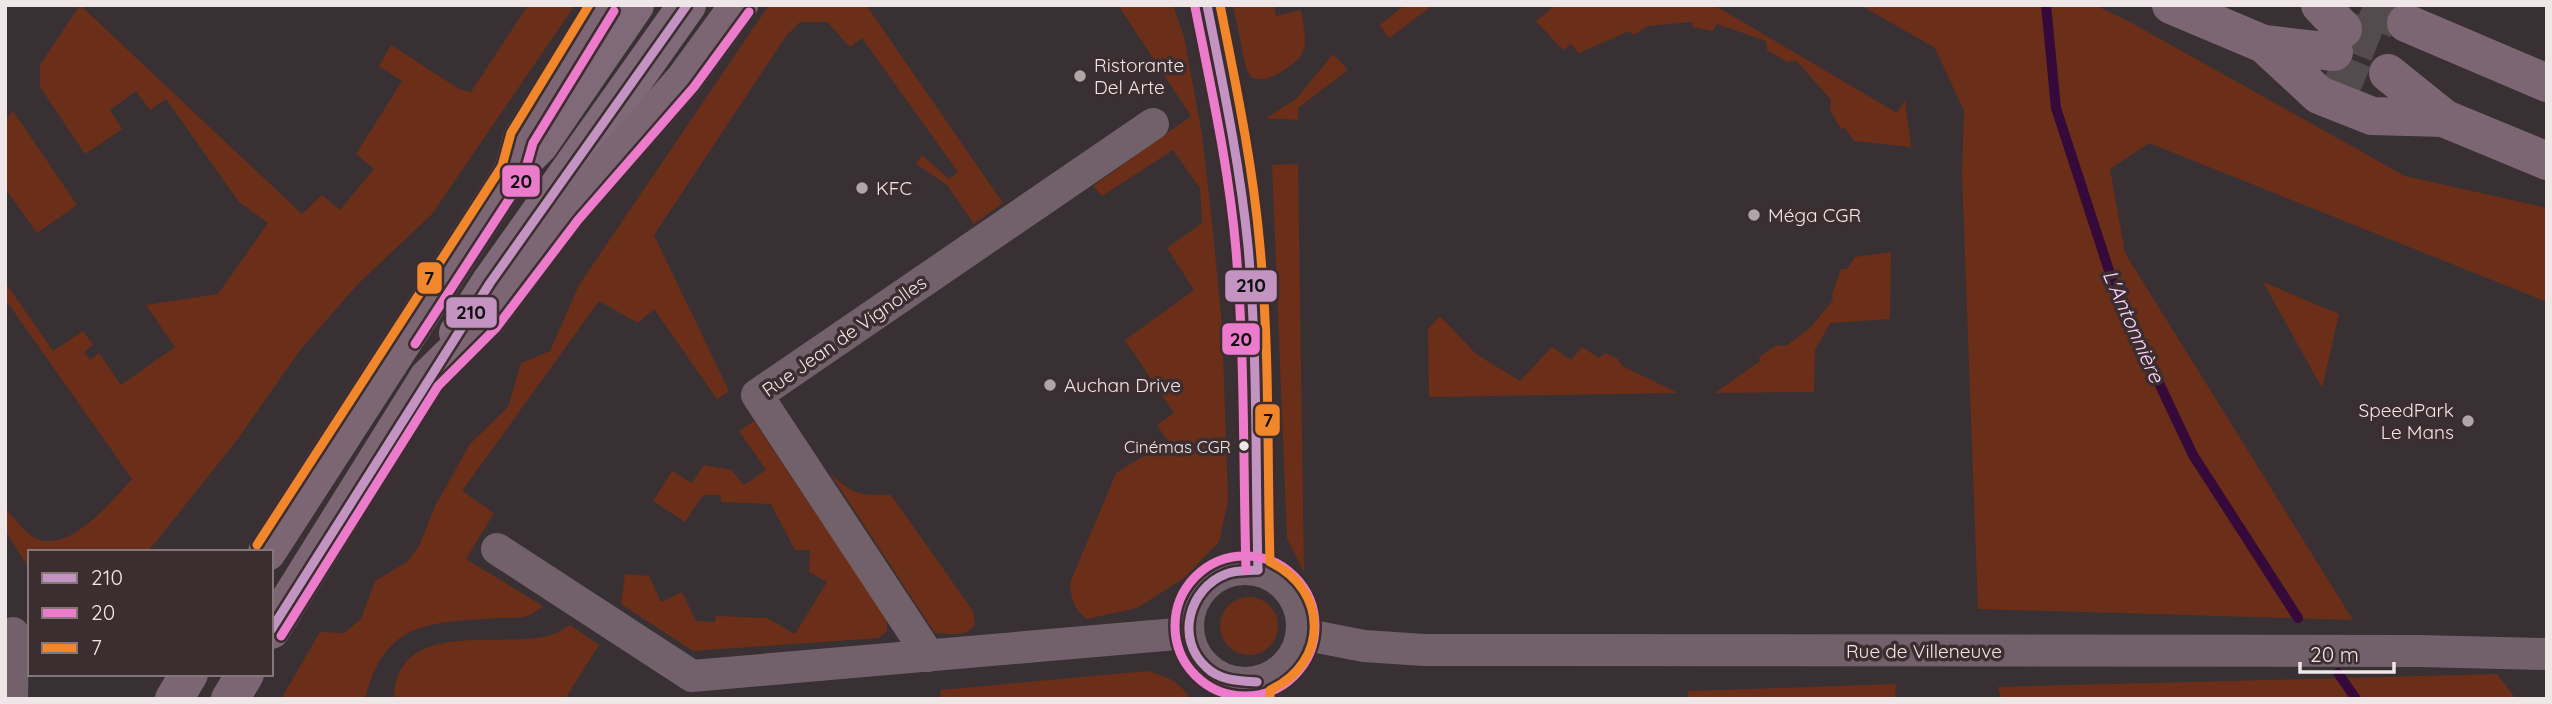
<svg xmlns="http://www.w3.org/2000/svg" width="2552" height="704" viewBox="0 0 2552 704" font-family="Quicksand,sans-serif">
  <style>
    .green { fill: #6b2f19 }
    .lines { fill: none; stroke-linecap: round; stroke-linejoin: round }
    .stream { stroke: #35093a; stroke-width: 10 }
    .highway-tunnel { stroke: #534b4d; stroke-width: 38; stroke-dasharray: 38 19; stroke-linecap: butt }
    .street { stroke: #72616b; stroke-width: 32 }
    .primary { stroke: #806978; stroke-width: 38 }
    .highway { stroke: #7d6673; stroke-width: 38 }
    .bus-1-casing { stroke: #3b2d30; stroke-width: 14 }
    .bus-2-casing { stroke: #3b2d30; stroke-width: 14 }
    .bus-3-casing { stroke: #3b2d30; stroke-width: 14 }
    .bus-1 { stroke: #c394c2; stroke-width: 9 }
    .bus-2 { stroke: #ec7bcb; stroke-width: 9 }
    .bus-3 { stroke: #f2862a; stroke-width: 9 }
    .poi-dot { fill: #afa6a8; stroke: #3b2d30; stroke-width: 2.5 }
    .bus-dot { fill: #efe6e8; stroke: #3b2d30; stroke-width: 2.5 }
    .labels { text-anchor: middle; dominant-baseline: central; stroke-width: 7; stroke-linejoin: round; paint-order: stroke }
    .bus-label { font-size: 17px; fill: #efe6e8; stroke: #3b2d30; text-anchor: end }
    .poi-label { font-size: 19px; fill: #efe6e8; stroke: #3b2d30; text-anchor: start }
    .street-label { font-size: 19px; fill: #efe6e8; stroke: #3b2d30 }
    .water-label { font-size: 21px; font-style: italic; fill: #fad6fd; stroke: #3b2d30 }
    .line-badge { stroke: #3b2d30; stroke-width: 2.5 }
    .pale-badge-label { font-size: 19px; text-anchor: middle; font-weight: bold; fill: #111 }
  </style>
  <rect width="100%" height="100%" fill="#383032"/>
  <g class="green">
    <path d="M80 5 302 214 322 195 340 210 374 169 356 154 402 81 379 66 391 45 459 89 471 92 528 5H575L432 214 357 285 301 349 237 440 155 543 146 552H30V570L5 530V509C14 517 26 535 37 539 71 552 111 502 132 479L5 299V282L53 351 83 331 93 345 84 352 90 360 99 353 121 385 175 347 146 305 218 294 268 223 239 202 166 99 150 110 136 91 110 110 122 129 85 154 40 87V65Z"/>
    <path d="M769 5H866L1003 203 974 224 947 185 916 164 922 155 949 179 958 172 862 38 850 47 827 22H800L786 36 654 235 729 391 717 399 654 309 638 323 599 301 462 491 494 513 466 559 543 606C525 621 520 617 498 618 429 623 385 620 365 699H281L320 632 344 633 361 619 375 581 408 561 419 546 435 506 470 444 508 407 521 363 550 351 579 285Z"/>
    <path d="M1118 5H1173L1184 37 1202 135 1211 212 1222 325 1228 500 1219 542 1184 578 1137 608 1087 619C1074 610 1071 599 1070 583L1116 473 1168 441 1157 425 1174 413 1125 340 1194 290 1167 248 1202 223 1200 188 1173 150 1102 196 1093 186 1191 116Z"/>
    <path d="M1233 5H1274L1276 16 1301 10C1306 44 1312 54 1279 73 1270 78 1263 81 1252 78L1246 68Z"/>
    <polygon points="1405,5 1433,5 1389,38 1380,25"/>
    <polygon points="1556,5 1714,5 1897,113 1905,100 1911,147 1854,141 1845,128 1841,129 1830,110 1831,100 1797,61 1787,62 1767,50 1766,41 1717,24 1712,31 1693,27 1692,22 1648,26 1634,35 1629,31 1579,53 1571,44 1563,50 1536,21"/>
    <polygon points="1860,5 2095,5 2130,22 2405,176 2547,208 2547,302 2149,143 2110,169 2125,253 2353,620 1978,609 1962,174 1964,111 1935,48"/>
    <polygon points="1333,54 1348,70 1298,108 1298,120 1266,118 1296,99"/>
    <polygon points="13,111 77,205 37,233 5,188 5,121"/>
    <polygon points="1298,164 1304,572 1287,538 1272,165"/>
    <polygon points="1891,252 1890,319 1830,323 1815,350 1814,392 1715,393 1760,361 1759,357 1777,345 1786,346 1810,328 1833,300 1832,294 1841,269 1847,269 1855,257"/>
    <polygon points="2263,282 2339,314 2322,388"/>
    <polygon points="1440,316 1476,354 1520,381 1552,347 1571,360 1582,347 1599,358 1605,353 1618,359 1622,366 1678,393 1429,397 1428,329"/>
    <polygon points="754,421 887,620 887,631 879,638 693,651 621,604 625,574 649,576 661,602 682,592 696,621 715,622 716,616 767,618 795,634 827,582 809,572 810,550 795,550 771,504 721,502 721,495 703,495 685,522 653,501 672,471 692,483 704,465 731,470 744,485 766,470 739,431"/>
    <path d="M830 473C854 496 859 495 891 495L973 611 975 624C966 639 950 633 935 633Z"/>
    <circle cx="1249" cy="626" r="29"/>
    <path d="M570 625 599 645 565 699H394C396 616 501 650 551 635 558 633 564 628 570 625Z"/>
    <path d="M1148 671C1166 677 1180 681 1190 699H941L940 690Z"/>
    <polygon points="2497,674 2516,699 2001,699 1998,687"/>
    <polygon points="1896,684 1895,699 1688,699 1688,691"/>
  </g>
  <g class="lines">
    <g class="stream">
      <polyline points="2046,5 2056,108 2116,292 2193,455 2298,618"/>
      <polyline points="2338,673 2356,699"/>
    </g>
    <g class="highway-tunnel">
      <polyline points="2363,5 2406,23"/>
      <polyline points="2343,29 2396,50"/>
      <polyline points="2328,70 2381,92"/>
    </g>
    <g class="street">
      <path d="M1207 5C1223 85 1240 165 1248 246 1258 353 1254 462 1258 570"/>
      <polyline points="497,549 692,676 1188,633"/>
      <circle cx="1245" cy="626" r="57"/>
      <polyline points="1302,634 1364,646 1424,650 2419,651 2547,654"/>
      <polyline points="929,656 757,395 1153,124"/>
      <polyline points="12,699 13,633"/>
    </g>
    <g class="primary">
      <polyline points="517,167 539,145 635,5"/>
      <polyline points="458,333 490,283 687,5"/>
    </g>
    <g class="highway">
      <polyline points="2171,5 2285,53"/>
      <polyline points="2320,5 2343,29"/>
      <polyline points="2406,23 2547,83"/>
      <polyline points="2264,44 2319,95 2372,116 2444,118"/>
      <polyline points="2264,44 2334,52"/>
      <polyline points="2388,73 2444,118"/>
      <polyline points="2419,108 2547,161"/>
      <polyline points="267,552 513,171 522,138 604,5"/>
      <polyline points="271,630 428,378 487,320 568,212 685,79 739,5"/>
      <polyline points="174,699 189,674"/>
      <polyline points="230,699 245,674"/>
    </g>
    <g class="bus-1-casing">
      <g id="bus-1">
        <path d="M1207 5C1223 85 1240 165 1248 246 1258 354 1255 462 1258 570"/>
        <polyline points="271,630 490,283 687,5"/>
        <path d="M1257 682C1239 681 1220 681 1206 667 1175 639 1189 588 1226 574 1235 570 1248 571 1258 570"/>
      </g>
    </g>
    <g class="bus-2-casing">
      <g id="bus-2">
        <path d="M1195 7C1211 88 1229 168 1236 250 1245 356 1243 464 1246 570"/>
        <polyline points="415,344 523,178 533,143 614,11"/>
        <circle cx="1245" cy="626" r="70"/>
        <polyline points="281,636 438,386 496,328 578,220 694,87 749,12"/>
      </g>
    </g>
    <g class="bus-3-casing">
      <g id="bus-3">
        <path d="M1220 5C1236 85 1253 166 1260 247 1270 352 1267 457 1270 562 1329 590 1329 663 1270 690V698"/>
        <polyline points="257,545 502,166 511,133 589,5"/>
      </g>
    </g>
    <use href="#bus-1" class="bus-1"/>
    <use href="#bus-2" class="bus-2"/>
    <use href="#bus-3" class="bus-3"/>
  </g>
  <g class="poi-dot">
    <circle cx="1080" cy="76" r="7"/>
    <circle cx="862" cy="188" r="7"/>
    <circle cx="1754" cy="215" r="7"/>
    <circle cx="1050" cy="385" r="7"/>
    <circle cx="2468" cy="421" r="7"/>
  </g>
  <circle class="bus-dot" cx="1244" cy="446" r="6"/>
  <g class="labels">
    <g class="bus-label">
      <text x="1231" y="446">Cinémas CGR</text>
    </g>
    <g class="poi-label">
      <text x="1094" y="65">Ristorante<tspan x="1094" dy="22">Del Arte</tspan></text>
      <text x="876" y="188">KFC</text>
      <text x="1768" y="215">Méga CGR</text>
      <text x="1064" y="385">Auchan Drive</text>
      <text x="2454" y="410" text-anchor="end">SpeedPark<tspan x="2454" dy="22">Le Mans</tspan></text>
    </g>
    <g class="street-label">
      <text transform="translate(844 336) rotate(-35)">Rue Jean de Vignolles</text>
      <text x="1924" y="651">Rue de Villeneuve</text>
    </g>
    <g class="water-label">
      <text transform="translate(2134 326) rotate(66)">L'Antonnière</text>
    </g>
  </g>
  <g class="line-badge">
    <rect x="501" y="164" width="40" height="34" rx="7" fill="#ec7bcb"/>
    <rect x="416" y="261" width="27" height="34" rx="7" fill="#f2862a"/>
    <rect x="1224" y="269" width="54" height="34" rx="7" fill="#c394c2"/>
    <rect x="445" y="296" width="53" height="33" rx="7" fill="#c394c2"/>
    <rect x="1221" y="322" width="40" height="34" rx="7" fill="#ec7bcb"/>
    <rect x="1254" y="403" width="27" height="34" rx="7" fill="#f2862a"/>
  </g>
  <g class="pale-badge-label">
    <text x="521" y="188">20</text>
    <text x="429" y="285">7</text>
    <text x="1251" y="292">210</text>
    <text x="471" y="319">210</text>
    <text x="1241" y="346">20</text>
    <text x="1268" y="427">7</text>
  </g>
  <rect width="2552" height="704" fill="none" stroke="#efe6e8" stroke-width="14"/>
  <rect x="28" y="550" width="245" height="126" fill="#3b2d30" stroke="#83777a" stroke-width="2"/>
  <rect x="42" y="573" width="35" height="10" fill="#c394c2" stroke="#83777a" stroke-width="2"/>
  <text x="91" y="585" font-size="21" fill="#efe6e8">210</text>
  <rect x="42" y="608" width="35" height="10" fill="#ec7bcb" stroke="#83777a" stroke-width="2"/>
  <text x="91" y="620" font-size="21" fill="#efe6e8">20</text>
  <rect x="42" y="643" width="35" height="10" fill="#f2862a" stroke="#83777a" stroke-width="2"/>
  <text x="91" y="655" font-size="21" fill="#efe6e8">7</text>
  <path d="M2300 662v10h94v-10" fill="none" stroke="#efe6e8" stroke-width="3.5"/>
  <text x="2310" y="662" font-size="21" fill="#efe6e8" stroke="#3b2d30" stroke-width="5" paint-order="stroke">20 m</text>
</svg>
